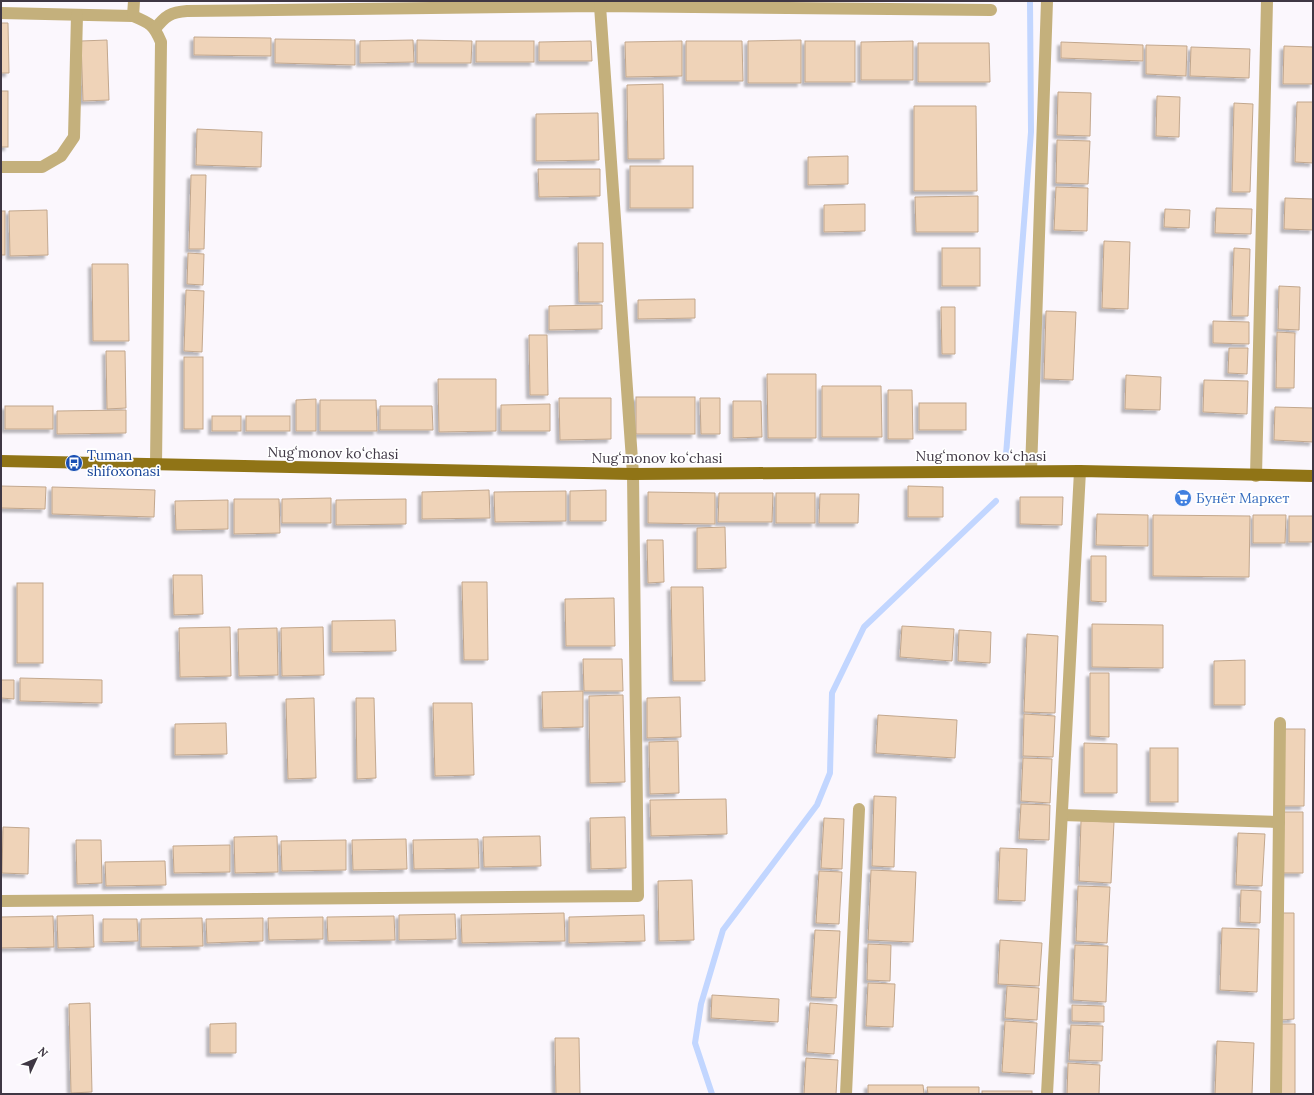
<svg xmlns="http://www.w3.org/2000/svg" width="1314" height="1095" viewBox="0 0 1314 1095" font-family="Lora,serif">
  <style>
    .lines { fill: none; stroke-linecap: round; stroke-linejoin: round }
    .stream { stroke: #c2d6ff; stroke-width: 6 }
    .building { fill: #efd3b8; stroke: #c2a78d; filter: url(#shadow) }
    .minor { stroke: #c4b07c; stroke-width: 12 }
    .major { stroke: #907416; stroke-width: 12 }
    .labels { text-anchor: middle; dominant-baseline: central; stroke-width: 3.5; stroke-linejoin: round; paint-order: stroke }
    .street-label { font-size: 14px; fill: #3f3744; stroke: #fff }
    .transit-label { font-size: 14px; fill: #164399; stroke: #fff; text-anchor: start }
    .shop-label { font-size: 14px; fill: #366cbe; stroke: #fff; text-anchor: start }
  </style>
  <defs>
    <filter id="shadow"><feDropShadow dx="-3.5" dy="3.5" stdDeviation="1" flood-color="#0004"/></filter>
  </defs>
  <rect width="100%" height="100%" fill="#fbf7fd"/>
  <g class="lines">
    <g class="stream">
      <polyline points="1006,455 1031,132 1030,1"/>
      <polyline points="712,1094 695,1043 701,1004 723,930 817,805 830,773 832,693 864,627 996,501"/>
    </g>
  </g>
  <g class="building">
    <polygon points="1,23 8,23 9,73 1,73"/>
    <polygon points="194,37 271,38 271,56 194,55"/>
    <polygon points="275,39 355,40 355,65 275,63"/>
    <polygon points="107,40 109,100 83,101 81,41"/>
    <polygon points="413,40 414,62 360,63 360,41"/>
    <polygon points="417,40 472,41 471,63 417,63"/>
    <polygon points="801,40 801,83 748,83 748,41"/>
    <rect x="476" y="41" width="58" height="21"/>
    <polygon points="591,41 592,61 539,61 539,42"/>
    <polygon points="682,41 682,76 626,77 625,42"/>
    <polygon points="686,41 742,41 743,81 686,81"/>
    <rect x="805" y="41" width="50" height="41"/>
    <polygon points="913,41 913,80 861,80 861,42"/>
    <polygon points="1061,42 1143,45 1143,61 1061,58"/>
    <polygon points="918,43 989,43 990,82 918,82"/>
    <polygon points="1146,45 1187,46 1186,76 1146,74"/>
    <polygon points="1284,46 1313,47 1313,84 1283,84"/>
    <polygon points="1191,47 1250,49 1249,78 1190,76"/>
    <polygon points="663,84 664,159 628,159 627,85"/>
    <rect x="1" y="91" width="7" height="56"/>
    <polygon points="1058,92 1091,93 1090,136 1057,135"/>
    <polygon points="1157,96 1180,97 1179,137 1156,136"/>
    <polygon points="1297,102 1313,102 1313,163 1295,162"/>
    <polygon points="1234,103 1253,104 1250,192 1232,192"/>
    <polygon points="914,106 976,106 977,191 914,191"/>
    <polygon points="598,113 599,160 536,161 536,114"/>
    <polygon points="197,129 262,132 261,167 196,165"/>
    <polygon points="1057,140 1090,141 1088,184 1056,183"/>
    <polygon points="848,156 848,184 808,185 808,157"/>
    <rect x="630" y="166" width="63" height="42"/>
    <polygon points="538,169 600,169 600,196 539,197"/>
    <polygon points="191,175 206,175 204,249 189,249"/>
    <polygon points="1056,187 1088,188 1087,231 1054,230"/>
    <polygon points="978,196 978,232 916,232 915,197"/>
    <polygon points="1285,198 1313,199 1313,230 1284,229"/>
    <polygon points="865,204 865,231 824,232 824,205"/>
    <polygon points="1216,208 1252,209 1251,234 1215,233"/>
    <polygon points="1165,209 1190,210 1189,228 1164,227"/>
    <polygon points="47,210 48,255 10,256 9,211"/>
    <rect x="1" y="211" width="4" height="44"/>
    <polygon points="1104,241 1130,242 1128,309 1102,308"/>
    <polygon points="578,243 603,243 603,302 579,302"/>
    <rect x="942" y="248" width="38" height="38"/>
    <polygon points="1234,248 1250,249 1248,316 1232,316"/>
    <polygon points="188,253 204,254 203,285 187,284"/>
    <polygon points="92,264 128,264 129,341 93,341"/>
    <polygon points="1279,286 1300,287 1299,330 1278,329"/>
    <polygon points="186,290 204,291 202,352 184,351"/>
    <polygon points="695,299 695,318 638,319 638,300"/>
    <polygon points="602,305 602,329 549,330 549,306"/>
    <polygon points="941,307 955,307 955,354 942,354"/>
    <polygon points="1046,311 1076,312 1073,380 1044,379"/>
    <polygon points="1213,321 1249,322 1249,344 1213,343"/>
    <polygon points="1277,332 1295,333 1294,388 1276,388"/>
    <polygon points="529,335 547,335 548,395 530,395"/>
    <polygon points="1229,348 1248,348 1247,374 1228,373"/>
    <polygon points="106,351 125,351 126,408 107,409"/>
    <rect x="184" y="357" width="19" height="72"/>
    <polygon points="767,374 816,374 816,438 768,438"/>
    <polygon points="1126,375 1161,377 1160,410 1125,409"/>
    <polygon points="438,379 496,379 496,431 439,432"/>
    <polygon points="1204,380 1248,381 1247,414 1203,412"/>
    <polygon points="822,386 881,386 882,437 822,437"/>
    <polygon points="888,390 912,390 913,439 888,439"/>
    <rect x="636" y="397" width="59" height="37"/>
    <polygon points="559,398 611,398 611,439 560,440"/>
    <polygon points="700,398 720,398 720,434 701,434"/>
    <polygon points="316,399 316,431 296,431 296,400"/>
    <polygon points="320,400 376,400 377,431 320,431"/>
    <polygon points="733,401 761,401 762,437 733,438"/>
    <rect x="919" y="403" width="47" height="27"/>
    <polygon points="550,404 550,431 501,431 501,405"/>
    <rect x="5" y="406" width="48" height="23"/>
    <polygon points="380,406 432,406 433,430 380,430"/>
    <polygon points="1275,407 1313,408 1313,442 1274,440"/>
    <polygon points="126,410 126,433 57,434 57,411"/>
    <rect x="212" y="416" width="29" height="15"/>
    <rect x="246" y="416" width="44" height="15"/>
    <polygon points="1,486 46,487 45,509 1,508"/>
    <polygon points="908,486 943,487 943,517 908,517"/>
    <polygon points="52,487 155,490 154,517 52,514"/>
    <polygon points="489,490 490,518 422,519 422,492"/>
    <polygon points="606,490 606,521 570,521 570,491"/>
    <polygon points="566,491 566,521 495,522 494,492"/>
    <polygon points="648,492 715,493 715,524 648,523"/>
    <polygon points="719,493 773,493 772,522 718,522"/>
    <rect x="776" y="493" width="39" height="30"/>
    <polygon points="820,494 859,494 858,523 819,523"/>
    <polygon points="1020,497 1063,497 1062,525 1020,524"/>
    <polygon points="331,498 331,523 282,523 282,499"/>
    <polygon points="234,499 279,499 280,533 234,534"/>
    <polygon points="406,499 406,524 336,525 336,500"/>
    <polygon points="228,500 228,529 176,530 175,501"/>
    <polygon points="1097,514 1148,515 1148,546 1096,545"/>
    <polygon points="1153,515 1250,516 1249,577 1153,576"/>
    <polygon points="1253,515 1286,515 1285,543 1253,543"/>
    <rect x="1289" y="516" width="24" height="26"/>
    <polygon points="725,527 726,568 697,569 697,528"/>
    <polygon points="647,540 663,540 664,582 648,583"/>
    <polygon points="1091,556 1106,556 1106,602 1091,601"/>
    <polygon points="173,575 202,575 203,614 174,615"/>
    <polygon points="462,582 487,582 488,660 464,660"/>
    <rect x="17" y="583" width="26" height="80"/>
    <polygon points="671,587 703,587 705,681 673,681"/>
    <polygon points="614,598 615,646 566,646 565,599"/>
    <polygon points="395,620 396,651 332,652 332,621"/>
    <polygon points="1092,624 1163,625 1163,668 1092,667"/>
    <polygon points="902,626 954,629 952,661 900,657"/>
    <polygon points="230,627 231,676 180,677 179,628"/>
    <polygon points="323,627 324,675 282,676 281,628"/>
    <polygon points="277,628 278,675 239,676 238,629"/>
    <polygon points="959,630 991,632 990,663 958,661"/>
    <polygon points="1027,634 1058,636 1055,713 1024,712"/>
    <polygon points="583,659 622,659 623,691 584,691"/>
    <polygon points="1245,660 1245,705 1214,705 1214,661"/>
    <polygon points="1090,673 1109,673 1109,737 1090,736"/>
    <polygon points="20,678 102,680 102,703 20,701"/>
    <polygon points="1,680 14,680 14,699 1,698"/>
    <polygon points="583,691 583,727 543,728 542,692"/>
    <polygon points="623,695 625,782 590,783 589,696"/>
    <polygon points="680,697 681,737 647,738 647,698"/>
    <polygon points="314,698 316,778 288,779 286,699"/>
    <polygon points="356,698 374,698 376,778 357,779"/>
    <polygon points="433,703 472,703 474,775 435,776"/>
    <polygon points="1024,714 1055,716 1053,757 1023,756"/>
    <polygon points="878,715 957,720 955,758 876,753"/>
    <polygon points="226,723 227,754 175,755 175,724"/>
    <polygon points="1284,729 1305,729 1304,806 1283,806"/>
    <polygon points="678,741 679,793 650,794 649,742"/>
    <polygon points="1084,743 1117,744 1117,793 1084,793"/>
    <rect x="1150" y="748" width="28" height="54"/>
    <polygon points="1023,758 1052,759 1050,803 1021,801"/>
    <polygon points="874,796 896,797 894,867 872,866"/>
    <polygon points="726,799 727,834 651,836 650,800"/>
    <polygon points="1021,804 1050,805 1049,840 1019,839"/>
    <polygon points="1284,812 1303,812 1303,873 1283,873"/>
    <polygon points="625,817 626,868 591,869 590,818"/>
    <polygon points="824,818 844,819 842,869 821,868"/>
    <polygon points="1081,821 1114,822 1111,883 1079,881"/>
    <polygon points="3,827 29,828 28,874 2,873"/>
    <polygon points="1238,833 1265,834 1262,886 1236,885"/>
    <polygon points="277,836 278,872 235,873 234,837"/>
    <polygon points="540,836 541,866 484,867 483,837"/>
    <polygon points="406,839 407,869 353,870 352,840"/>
    <polygon points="478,839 479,868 414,869 413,840"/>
    <polygon points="76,840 101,840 102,883 77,884"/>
    <polygon points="346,840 346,870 282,871 281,841"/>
    <polygon points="230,845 230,872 174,873 173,846"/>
    <polygon points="1000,848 1027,849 1025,901 998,900"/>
    <polygon points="165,861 166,885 106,886 105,862"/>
    <polygon points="871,870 916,872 913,942 868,940"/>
    <polygon points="819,871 842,872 839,924 816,923"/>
    <polygon points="692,880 694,940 659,941 658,881"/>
    <polygon points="1078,886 1110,887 1107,943 1076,941"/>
    <polygon points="1241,890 1261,891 1260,923 1240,922"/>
    <polygon points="564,913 565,941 462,943 461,915"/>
    <polygon points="1281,913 1294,913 1294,1019 1281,1020"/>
    <polygon points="455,914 456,939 399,940 399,915"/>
    <polygon points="93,915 94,947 58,948 57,916"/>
    <polygon points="644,915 645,941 569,943 569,917"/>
    <polygon points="53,916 54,947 1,948 1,917"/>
    <polygon points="394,916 395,940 328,941 327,917"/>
    <polygon points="323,917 323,939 269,940 268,918"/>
    <polygon points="202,918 203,946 141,947 141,919"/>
    <polygon points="263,918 263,941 207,943 206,919"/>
    <polygon points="103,919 137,919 138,941 103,942"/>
    <polygon points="1222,928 1259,929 1257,992 1220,990"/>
    <polygon points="815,930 840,931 836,998 811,997"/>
    <polygon points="1000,940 1042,943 1039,986 998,984"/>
    <polygon points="868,944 891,945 890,981 867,980"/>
    <polygon points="1075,945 1108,946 1106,1002 1073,1000"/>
    <polygon points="868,983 895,984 893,1027 866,1026"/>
    <polygon points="1007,986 1039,988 1037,1020 1005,1018"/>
    <polygon points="712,995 779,999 778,1022 711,1018"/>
    <polygon points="90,1003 92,1092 71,1093 69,1004"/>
    <polygon points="810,1003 837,1005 834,1054 807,1052"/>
    <polygon points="1072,1005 1104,1006 1104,1022 1072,1021"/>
    <polygon points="1005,1021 1037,1023 1034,1074 1002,1072"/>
    <polygon points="236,1023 236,1053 210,1053 210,1024"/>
    <polygon points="1280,1024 1295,1024 1295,1094 1279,1094"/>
    <polygon points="1071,1025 1103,1026 1102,1061 1069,1060"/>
    <polygon points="555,1038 579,1038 580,1094 556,1094"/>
    <polygon points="1217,1041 1254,1043 1252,1094 1215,1094"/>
    <polygon points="806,1058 838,1060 836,1094 804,1094"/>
    <polygon points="1068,1063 1100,1065 1099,1094 1067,1094"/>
    <polygon points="868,1085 923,1085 924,1094 868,1094"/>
    <polygon points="927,1087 979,1087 979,1094 928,1094"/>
    <rect x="982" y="1091" width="50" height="3"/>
  </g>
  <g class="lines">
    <g class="minor">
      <path d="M1 13 133 16C150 23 154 25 161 42L156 465"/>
      <polyline points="133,16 134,1"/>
      <path d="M155 29C165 16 171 12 187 11L600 6 991 10"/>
      <polyline points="1,167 42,167 61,156 74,137 77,15"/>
      <polyline points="1031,471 1047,1"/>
      <polyline points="1256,476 1267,1"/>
      <polyline points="1062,815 1279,822"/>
      <polyline points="1,901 638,896 633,474 600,6"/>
      <polyline points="846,1094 859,809"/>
      <polyline points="1047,1094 1080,471"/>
      <polyline points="1276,1094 1280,723"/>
    </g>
    <polyline class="major" points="1,461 633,474 1080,471 1313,476"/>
  </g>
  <defs>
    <g id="bus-disc" transform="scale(0.9)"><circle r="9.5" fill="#1a4fb4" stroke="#fff"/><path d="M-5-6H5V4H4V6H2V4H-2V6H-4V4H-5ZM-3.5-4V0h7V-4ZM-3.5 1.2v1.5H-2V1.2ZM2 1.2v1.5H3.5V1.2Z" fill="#fff"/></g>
    <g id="supermarket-disc" transform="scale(0.9)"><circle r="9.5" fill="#3f7fe0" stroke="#fff"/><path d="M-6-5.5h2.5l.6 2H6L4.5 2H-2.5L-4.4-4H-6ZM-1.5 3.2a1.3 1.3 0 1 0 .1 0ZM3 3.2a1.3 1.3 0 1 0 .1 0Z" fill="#fff"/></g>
  </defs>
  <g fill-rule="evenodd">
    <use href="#bus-disc" x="74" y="463"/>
    <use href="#supermarket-disc" x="1183" y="498"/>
  </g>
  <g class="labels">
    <g class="street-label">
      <text transform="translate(333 453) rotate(1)">Nugʻmonov koʻchasi</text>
      <text x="981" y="456">Nugʻmonov koʻchasi</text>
      <text x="657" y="458">Nugʻmonov koʻchasi</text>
    </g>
    <g class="transit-label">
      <text x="87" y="455">Tuman<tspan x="87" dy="16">shifoxonasi</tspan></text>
    </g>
    <g class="shop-label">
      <text x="1196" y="498">Бунёт Маркет</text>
    </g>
  </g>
  <rect width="1314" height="1095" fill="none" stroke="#3f3744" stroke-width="4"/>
  <g transform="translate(36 1059) rotate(46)" stroke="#ffffff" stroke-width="3" paint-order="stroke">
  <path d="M0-3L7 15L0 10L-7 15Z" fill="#3f3744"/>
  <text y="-6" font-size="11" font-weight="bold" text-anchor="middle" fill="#3f3744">N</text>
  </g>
</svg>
